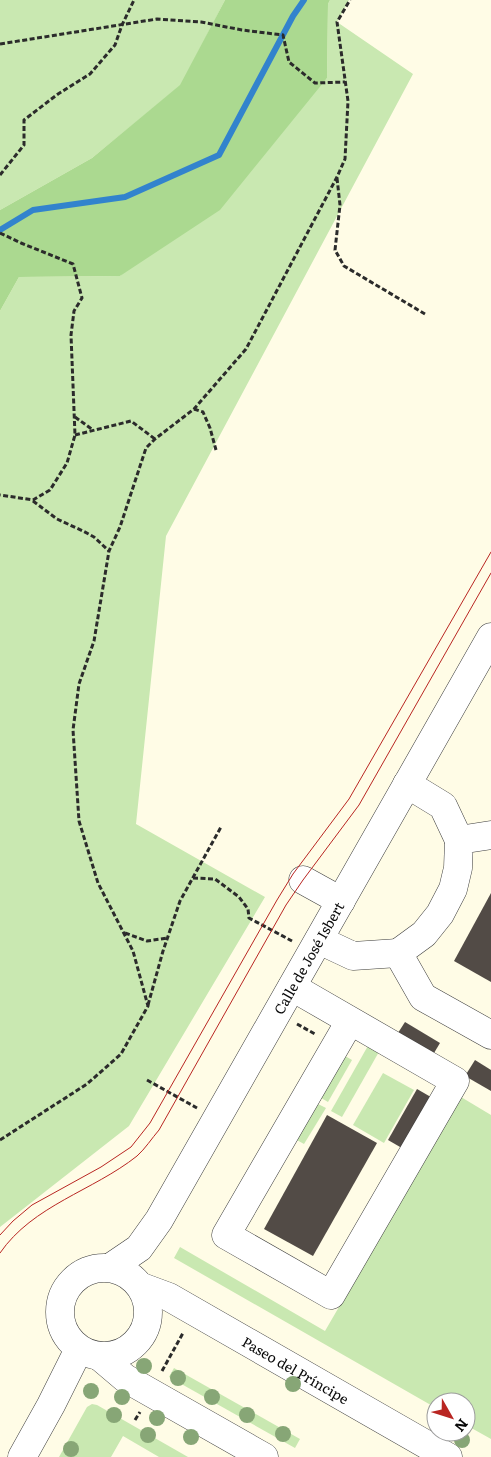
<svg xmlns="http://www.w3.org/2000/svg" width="491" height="1457" viewBox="0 0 491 1457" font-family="Literata,serif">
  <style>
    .green { fill: #c9e8b1 }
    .forest { fill: #abd990 }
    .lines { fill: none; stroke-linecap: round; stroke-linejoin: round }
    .stream { stroke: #3283cd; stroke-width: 6 }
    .building { fill: #524b46 }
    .minor-casing { stroke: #3c3c3c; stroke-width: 29 }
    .path { stroke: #2b2b2b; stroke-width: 3; stroke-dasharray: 5 2.5; stroke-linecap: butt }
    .minor { stroke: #fff; stroke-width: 28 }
    .tram { stroke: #b92622; stroke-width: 1 }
    .tree { fill: #87a676 }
    .labels { text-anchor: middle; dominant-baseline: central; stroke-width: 5; stroke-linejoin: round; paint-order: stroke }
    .street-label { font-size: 14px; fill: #090909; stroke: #fff }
  </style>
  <rect width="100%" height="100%" fill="#fffce6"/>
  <g class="green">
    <polygon points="0,0 225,0 181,85 92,158 0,210"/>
    <polygon points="330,0 349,0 337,22 413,74 166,536 136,824 265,897 129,1126 0,1227 0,311 19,277 120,276 327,78 328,4"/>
    <polygon points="369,1044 380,1050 342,1117 331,1111"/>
    <polygon points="340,1053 352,1060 328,1102 316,1095"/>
    <polygon points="383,1073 414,1090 384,1143 353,1125"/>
    <polygon points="461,1097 491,1115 491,1439 466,1425 466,1402 436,1402 436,1408 174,1258 180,1247 325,1331"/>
    <polygon points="316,1103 326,1108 304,1144 295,1139"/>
    <polygon points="174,1368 300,1439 295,1448 169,1377"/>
    <polygon points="92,1404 97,1405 188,1457 159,1457 123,1436 111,1457 59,1457 87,1407"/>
  </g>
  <polygon class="forest" points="225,0 330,0 328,4 327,78 220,210 120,276 19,277 0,311 0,210 92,158 180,85"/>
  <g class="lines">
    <polyline class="stream" points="0,230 33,210 125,197 219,155 293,16 304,0"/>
  </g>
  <g class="building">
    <polygon points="491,893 491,982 454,961"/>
    <polygon points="405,1022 440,1043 431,1058 396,1036"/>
    <polygon points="475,1060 491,1070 491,1091 465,1076"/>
    <polygon points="417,1089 436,1100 407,1151 388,1140"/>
    <polygon points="327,1115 377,1143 313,1256 264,1229"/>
  </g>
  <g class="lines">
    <g class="minor-casing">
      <g id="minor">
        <polyline points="407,784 443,806 459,840"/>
        <polyline points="491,835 459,840 458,868 453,889 440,914 424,934 398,953 423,997 491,1035"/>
        <polyline points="303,880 341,901"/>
        <polyline points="319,940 353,956 398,953"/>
        <polyline points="292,987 455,1081 331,1295 226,1235 350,1021"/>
        <path id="s1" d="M111 1267 139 1248 159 1220 491 637"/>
        <circle cx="104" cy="1312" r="44"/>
        <path id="s2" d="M142 1287 169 1297 448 1457"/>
        <polyline points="99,1356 125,1378 264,1457"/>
        <polyline points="22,1457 51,1405 79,1349"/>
      </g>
    </g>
    <g class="path">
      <polyline points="0,44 157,19 201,22 242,30 283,35 289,62 315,83 345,82"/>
      <polyline points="0,175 24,145 24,120 58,94 90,74 115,45 122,25 134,0"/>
      <polyline points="337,178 340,205 335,250 344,266 425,314"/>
      <polyline points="0,233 21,243 73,264 82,298 74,311 71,335 75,435 67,463 50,490 33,500 0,495"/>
      <polyline points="194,409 203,412 210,428 216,450"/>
      <polyline points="75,417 93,430"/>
      <polyline points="75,435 131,421 155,439"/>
      <polyline points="33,501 57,519 83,531 94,537 109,551"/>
      <polyline points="193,878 215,879 239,897 248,909 249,918 292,941"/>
      <polyline points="125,933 147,941 167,938"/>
      <polyline points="148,1005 163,951 180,901 221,827"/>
      <polyline points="297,1024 315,1034"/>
      <polyline points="147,1080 197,1108"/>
      <polyline points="0,1140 87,1084 121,1054 148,1006 133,951 98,883 79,821 73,730 79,684 94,641 109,551 120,527 146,448 155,439 194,409 246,349 337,177 345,159 348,101 337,22 350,0"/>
      <polyline points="162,1371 183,1333"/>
      <polyline points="135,1420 140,1412"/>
    </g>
    <use href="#minor" class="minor"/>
    <g class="tram">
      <polyline points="0,1235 13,1221 32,1205 101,1167 131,1147 150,1123 277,900 293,874 349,799 491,552"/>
      <path d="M0 1253C33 1205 93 1191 137 1156 145 1149 152 1138 159 1130L286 905 303 880 359 805 491 573"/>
    </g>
  </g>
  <g class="tree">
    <circle cx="144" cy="1366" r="8"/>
    <circle cx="178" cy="1378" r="8"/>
    <circle cx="293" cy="1384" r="8"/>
    <circle cx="91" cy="1391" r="8"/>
    <circle cx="122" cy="1397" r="8"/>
    <circle cx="212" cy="1397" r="8"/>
    <circle cx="114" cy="1415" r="8"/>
    <circle cx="247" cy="1415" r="8"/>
    <circle cx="157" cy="1418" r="8"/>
    <circle cx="283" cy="1434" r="8"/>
    <circle cx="148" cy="1435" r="8"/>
    <circle cx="191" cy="1437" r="8"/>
    <circle cx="462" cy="1440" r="8"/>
    <circle cx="71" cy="1449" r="8"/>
  </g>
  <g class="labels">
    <g class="street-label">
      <text stroke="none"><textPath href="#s1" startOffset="370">Calle de José Isbert</textPath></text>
      <text stroke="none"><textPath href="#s2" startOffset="175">Paseo del Príncipe</textPath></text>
    </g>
  </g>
  <g transform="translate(451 1417) rotate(129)"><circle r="24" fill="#ffffff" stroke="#9d9d9d"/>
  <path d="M0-4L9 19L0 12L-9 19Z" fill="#b92622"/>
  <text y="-8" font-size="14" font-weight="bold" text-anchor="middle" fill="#090909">N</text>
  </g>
</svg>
